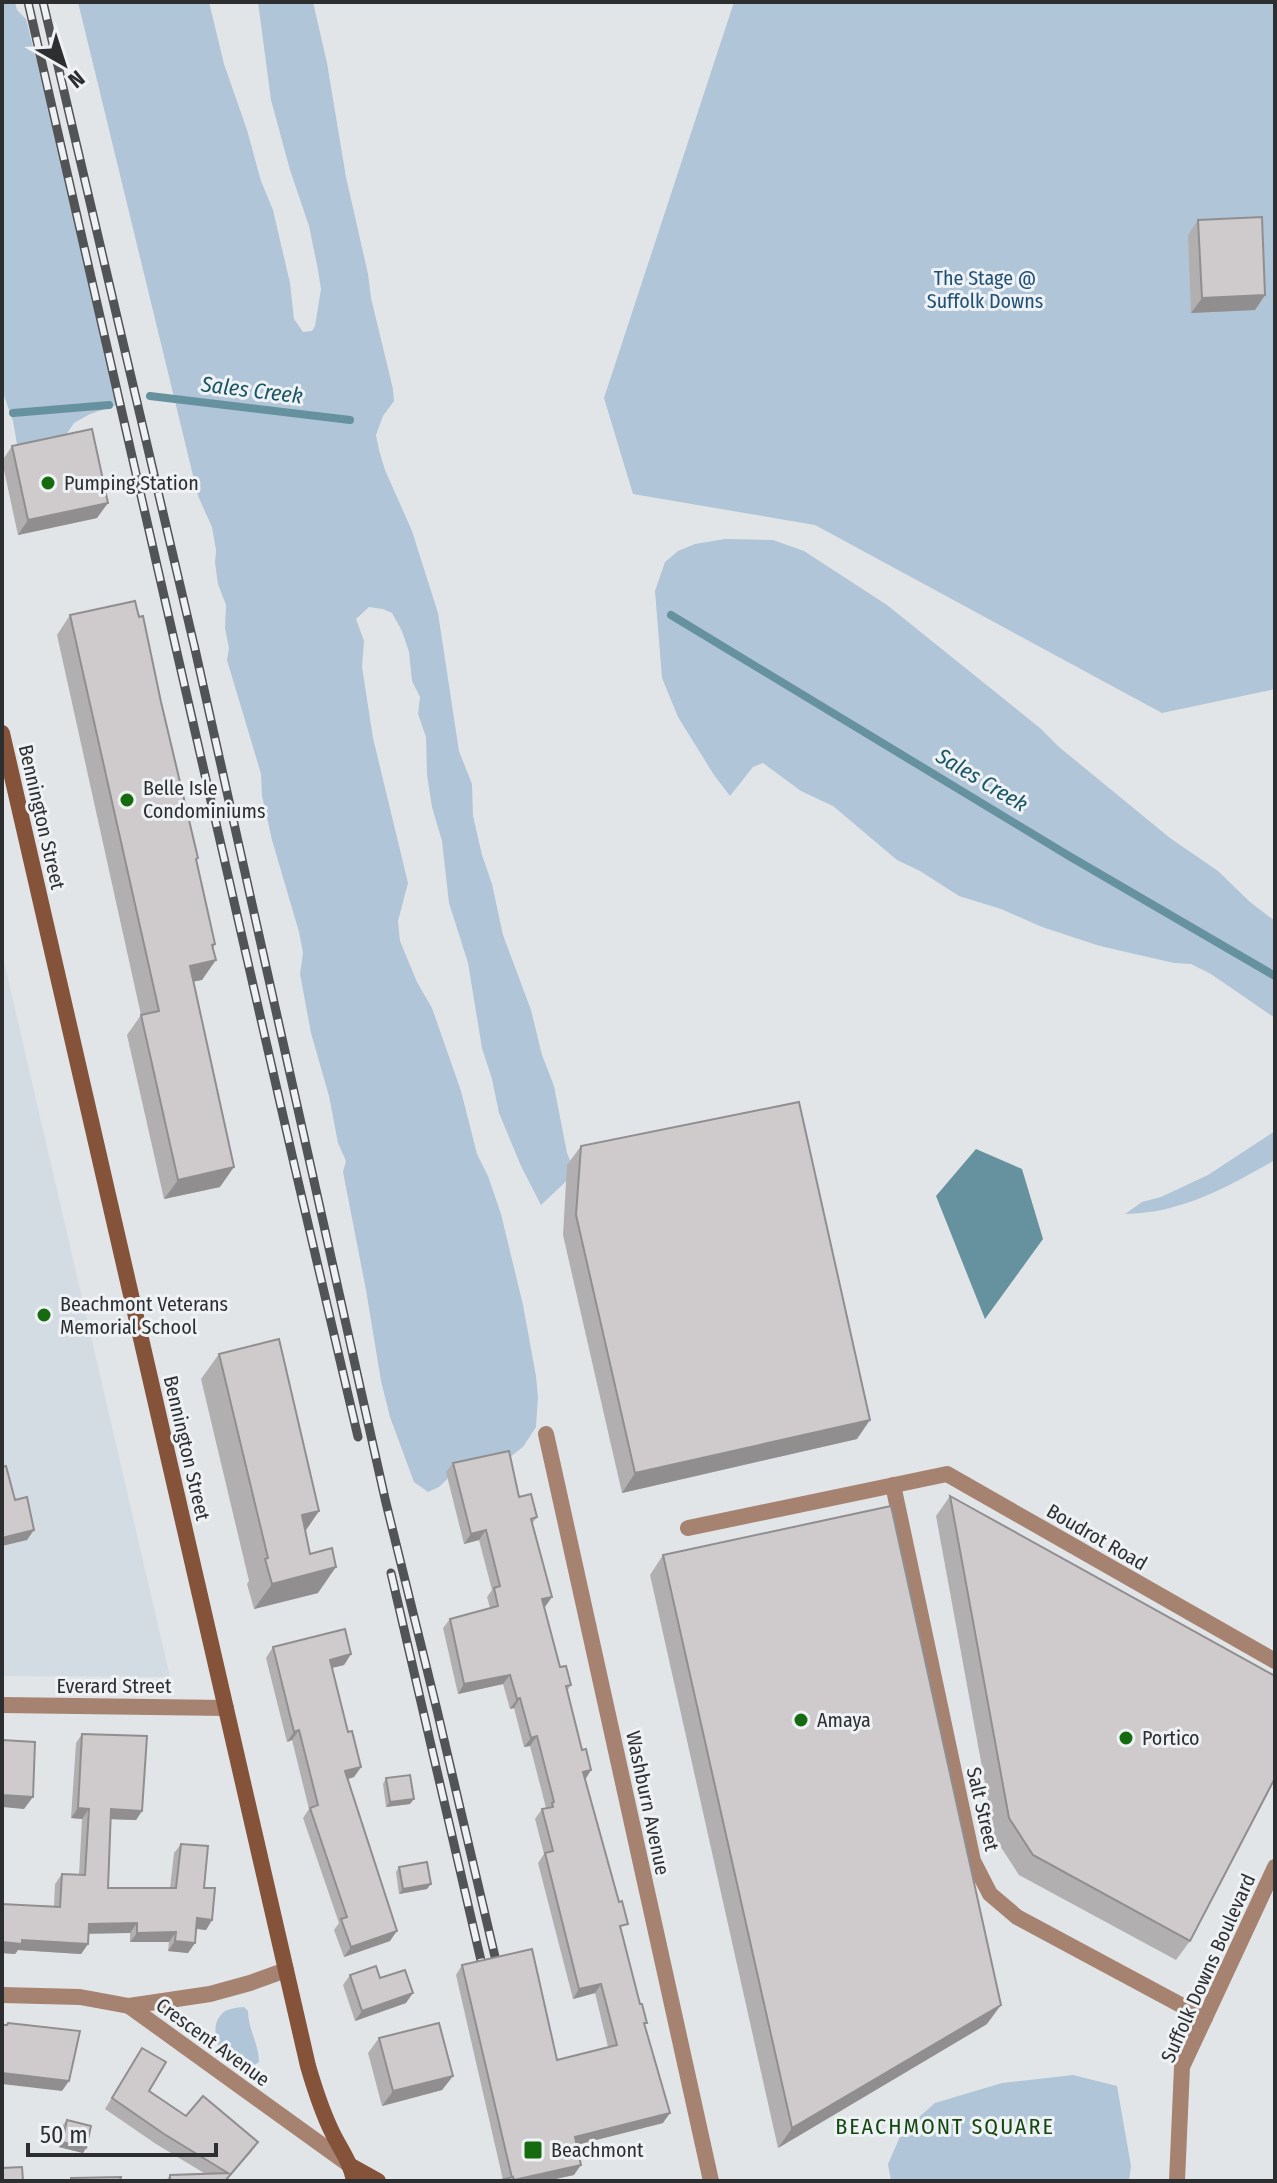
<svg xmlns="http://www.w3.org/2000/svg" width="1277" height="2183" viewBox="0 0 1277 2183" font-family="'Fira Sans Condensed',sans-serif">
  <style>
    .built { fill: #d3dbe3 }
    .green { fill: #b0c5d7 }
    .water { fill: #66929f }
    .lines { fill: none; stroke-linecap: round; stroke-linejoin: round }
    .stream { stroke: #66929f; stroke-width: 8 }
    .minor { stroke: #a68271; stroke-width: 16 }
    .tertiary { stroke: #a68271; stroke-width: 16 }
    .secondary { stroke: #84533a; stroke-width: 16 }
    .rail-casing { stroke: #525354; stroke-width: 9 }
    .rail { stroke: #eff2f5; stroke-width: 6; stroke-dasharray: 18; stroke-linecap: butt }
    .wall { fill: #b2afb0 }
    .shaded-wall { fill: #918e90 }
    .building { fill: #cfcbcd; stroke: #918e90; stroke-width: 2 }
    .poi-dot { fill: #166b11; stroke: #eff2f5; stroke-width: 3 }
    .labels { text-anchor: middle; dominant-baseline: central; stroke-width: 6; stroke-linejoin: round; paint-order: stroke }
    .park-label { font-size: 20px; fill: #205076; stroke: #eff2f5 }
    .poi-label { font-size: 20px; fill: #2d2e2f; stroke: #eff2f5; text-anchor: start }
    .street-label { font-size: 20px; fill: #2d2e2f; stroke: #eff2f5 }
    .water-label { font-size: 22px; font-style: italic; fill: #195665; stroke: #eff2f5 }
    .neighbourhood-label { font-size: 22px; letter-spacing: 2px; fill: #144711; stroke: #eff2f5 }
  </style>
  <rect width="100%" height="100%" fill="#e2e5e7"/>
  <polygon class="built" points="2,953 170,1677 2,1676"/>
  <g class="green">
    <polygon points="2,2 15,2 17,10 26,19 103,325 117,405 90,414 74,423 61,442 18,450 13,421 2,390"/>
    <polygon points="78,2 209,2 224,64 247,130 261,181 273,210 290,283 294,319 303,332 312,331 315,326 321,289 318,270 309,226 290,170 271,100 258,2 313,2 327,63 346,177 368,274 371,298 393,389 394,401 383,416 376,435 379,450 385,470 412,531 438,613 459,751 472,784 473,816 482,855 492,884 503,935 531,1010 542,1055 554,1086 567,1153 575,1173 541,1205 521,1166 499,1113 492,1079 482,1048 468,963 449,903 442,841 432,807 427,775 426,737 418,714 420,697 412,681 409,652 402,631 392,613 383,609 369,607 356,619 364,641 362,667 373,738 408,883 398,921 400,941 417,982 432,1008 461,1091 477,1154 488,1176 501,1214 523,1305 536,1376 538,1397 536,1427 523,1447 510,1457 448,1478 439,1487 428,1492 414,1482 390,1417 381,1381 366,1290 343,1172 346,1161 338,1143 329,1096 311,1033 300,974 303,953 299,932 272,840 262,796 261,774 227,660 229,648 225,628 226,605 218,584 215,563 216,550 212,527 198,496"/>
    <polygon points="734,2 1275,2 1275,689 1162,713 815,525 633,494 604,398"/>
    <polygon points="725,539 773,540 804,551 887,605 1040,728 1059,747 1170,838 1218,871 1250,902 1275,921 1275,1018 1211,974 1191,964 1174,963 1100,946 1042,927 1001,909 959,896 920,871 897,860 833,806 801,791 763,763 753,767 730,796 714,775 678,717 662,678 655,591 665,562 678,551 695,544"/>
    <path d="M1275 1131V1160C1227 1187 1182 1213 1125 1214L1142 1202 1161 1197 1208 1175Z"/>
    <path d="M244 2007 248 2011C248 2029 259 2044 259 2062L252 2067C244 2064 234 2062 227 2057 216 2050 211 2026 220 2016 226 2008 235 2008 244 2007Z"/>
    <polygon points="1073,2075 1117,2086 1131,2166 1129,2181 891,2181 888,2164 902,2132 935,2103 1002,2083"/>
  </g>
  <polygon class="water" points="976,1149 1022,1169 1043,1239 985,1319 936,1196"/>
  <g class="lines">
    <g class="stream">
      <polyline points="150,396 350,420"/>
      <polyline points="13,413 109,405"/>
      <polyline points="671,615 1069,856 1275,976"/>
    </g>
    <g class="minor">
      <polyline points="546,1434 711,2181"/>
      <polyline points="893,1485 973,1861 990,1894 1017,1917 1205,2018"/>
      <polyline points="688,1528 947,1474 1275,1661"/>
      <polyline points="2,1705 226,1708"/>
      <polyline points="1177,2181 1182,2067 1275,1867"/>
    </g>
    <g class="tertiary">
      <polyline points="2,1995 80,1997 129,2006 210,1994 250,1983 286,1970"/>
      <polyline points="129,2006 351,2166"/>
    </g>
    <g class="secondary">
      <path d="M2 733 308 2066C315 2090 322 2112 333 2134 341 2150 351 2163 354 2181"/>
      <polyline points="351,2166 378,2181"/>
    </g>
    <g class="rail-casing">
      <g id="rail">
        <polyline points="28,2 295,1168 358,1437"/>
        <polyline points="43,2 195,649 386,1503 437,1710 500,1978"/>
        <polyline points="391,1573 486,1982"/>
      </g>
    </g>
    <use href="#rail" class="rail"/>
  </g>
  <g class="wall">
    <polygon points="1198,220 1265,295 1255,310 1191,313 1188,235"/>
    <polygon points="12,446 97,518 18,535 2,461"/>
    <polygon points="70,615 161,702 215,944 213,948 202,980 193,981 220,1187 164,1199 127,1035 141,1015 57,635"/>
    <polygon points="581,1146 857,1439 622,1493 563,1235 567,1165"/>
    <polygon points="219,1354 319,1511 305,1531 318,1593 254,1609 247,1584 249,1581 201,1379"/>
    <polygon points="453,1463 519,1497 537,1517 532,1524 544,1607 560,1667 571,1685 567,1691 585,1779 645,2026 663,2123 577,2145 574,2175 546,2181 497,2181 503,2180 456,1975 462,1965 557,2060 608,2047 595,1993 573,1999 538,1863 544,1854 535,1819 542,1809 546,1808 530,1746 524,1747 514,1708 510,1709 503,1684 458,1694 443,1628 450,1619 490,1608 487,1597 492,1590 479,1540 464,1544 446,1472"/>
    <polygon points="950,1496 1190,1941 1176,1960 1019,1875 995,1838 936,1516"/>
    <polygon points="663,1555 987,2024 778,2148 650,1575"/>
    <polygon points="273,1647 351,1654 344,1665 332,1668 348,1732 361,1767 354,1777 348,1779 390,1941 344,1957 334,1930 339,1923 303,1818 309,1809 292,1740 287,1742 266,1658"/>
    <polygon points="82,1734 142,1811 136,1820 111,1819 108,1888 170,1888 174,1853 181,1844 204,1888 212,1920 206,1930 196,1929 195,1943 188,1953 168,1951 169,1942 130,1942 130,1933 89,1933 88,1944 81,1954 18,1950 15,1954 2,1953 2,1904 54,1906 55,1884 62,1874 79,1875 82,1819 71,1818 76,1743"/>
    <polygon points="386,1778 410,1804 386,1807 383,1784"/>
    <polygon points="399,1867 427,1889 399,1894 396,1872"/>
    <polygon points="350,1975 380,1978 406,2003 355,2021 343,1985"/>
    <polygon points="379,2038 453,2076 442,2090 382,2106 368,2053"/>
    <polygon points="142,2048 149,2091 186,2116 258,2142 226,2181 166,2181 170,2175 204,2173 156,2144 105,2109"/>
    <polygon points="67,2120 86,2148 83,2153 59,2147 63,2125"/>
  </g>
  <g class="shaded-wall">
    <polygon points="1265,295 1255,310 1191,313 1202,298"/>
    <polygon points="108,503 97,518 18,535 28,520"/>
    <polygon points="215,944 202,963 216,960 202,980 176,985 190,966 212,945"/>
    <polygon points="234,1167 220,1187 164,1199 178,1180"/>
    <polygon points="870,1420 857,1439 622,1493 635,1473"/>
    <polygon points="319,1511 302,1536 302,1515"/>
    <polygon points="34,1530 27,1540 2,1546 2,1538"/>
    <polygon points="486,1530 479,1540 464,1544 471,1534"/>
    <polygon points="336,1567 318,1593 254,1609 272,1584"/>
    <polygon points="552,1597 545,1607 536,1609 542,1599"/>
    <polygon points="351,1654 344,1665 323,1670 330,1660"/>
    <polygon points="510,1675 503,1684 458,1694 464,1684"/>
    <polygon points="520,1698 514,1708 510,1709 517,1699"/>
    <polygon points="299,1730 292,1740 287,1742 294,1732"/>
    <polygon points="537,1736 530,1746 524,1747 531,1738"/>
    <polygon points="361,1767 354,1777 338,1782 345,1771"/>
    <polygon points="591,1770 585,1780 583,1772"/>
    <polygon points="2,1795 33,1797 24,1809 2,1807"/>
    <polygon points="414,1799 410,1804 386,1807 390,1802"/>
    <polygon points="78,1808 89,1809 82,1819 71,1818"/>
    <polygon points="111,1809 142,1811 136,1820 105,1819"/>
    <polygon points="431,1884 427,1889 399,1894 403,1889"/>
    <polygon points="197,1918 212,1920 206,1930 191,1928"/>
    <polygon points="137,1923 130,1933 82,1934 89,1924"/>
    <polygon points="397,1931 390,1941 344,1957 351,1947"/>
    <polygon points="176,1932 169,1942 130,1942 137,1933"/>
    <polygon points="22,1940 88,1944 81,1954 18,1950 15,1954 2,1953 2,1942"/>
    <polygon points="175,1941 195,1943 188,1953 168,1951"/>
    <polygon points="601,1984 595,1993 573,1999 579,1989"/>
    <polygon points="413,1993 406,2003 355,2021 362,2011"/>
    <polygon points="1001,2005 987,2024 778,2148 792,2128"/>
    <polygon points="2,2073 69,2081 62,2091 2,2084"/>
    <polygon points="453,2076 442,2090 382,2106 393,2091"/>
    <polygon points="670,2113 663,2123 568,2147 575,2137"/>
    <polygon points="62,2142 86,2148 83,2153 59,2147"/>
    <polygon points="258,2142 251,2152 226,2181 225,2181"/>
    <polygon points="581,2165 574,2175 546,2181 512,2181"/>
  </g>
  <g class="building">
    <polygon points="1262,217 1265,295 1202,298 1198,220"/>
    <polygon points="92,429 108,503 28,520 12,446"/>
    <polygon points="135,601 139,617 143,616 161,702 198,858 196,859 215,944 212,945 216,960 190,966 234,1167 178,1180 141,1015 159,1011 70,615"/>
    <polygon points="799,1102 870,1420 635,1473 576,1215 581,1146"/>
    <polygon points="279,1339 319,1511 302,1515 310,1554 332,1548 336,1567 272,1584 265,1559 268,1558 219,1354"/>
    <polygon points="509,1451 519,1497 531,1494 537,1517 531,1519 552,1597 542,1599 560,1667 566,1666 571,1685 566,1686 582,1750 586,1749 591,1770 583,1772 619,1902 622,1901 628,1924 620,1926 640,2004 642,2004 647,2023 644,2023 670,2113 575,2137 581,2165 514,2180 513,2177 512,2178 462,1965 532,1949 557,2060 617,2045 601,1984 579,1989 545,1853 553,1851 542,1809 553,1807 552,1803 554,1802 537,1736 531,1738 520,1698 517,1699 510,1675 464,1684 450,1619 498,1606 494,1588 500,1586 486,1530 471,1534 453,1463"/>
    <polygon points="6,1466 15,1500 27,1497 34,1530 2,1538 2,1467"/>
    <polygon points="950,1496 1275,1676 1275,1778 1190,1941 1033,1855 1009,1818"/>
    <polygon points="891,1506 1001,2005 792,2128 663,1555"/>
    <polygon points="345,1629 351,1654 330,1660 348,1732 352,1731 361,1767 345,1771 397,1931 351,1947 341,1919 347,1917 310,1808 318,1805 299,1730 294,1732 273,1647"/>
    <polygon points="82,1734 147,1736 142,1811 111,1809 108,1888 176,1888 181,1844 208,1846 204,1888 215,1888 212,1920 197,1918 195,1943 175,1941 176,1932 137,1933 137,1923 89,1924 88,1944 22,1940 22,1944 2,1942 2,1904 60,1907 62,1874 85,1875 89,1809 78,1808"/>
    <polygon points="2,1740 35,1742 33,1797 2,1795"/>
    <polygon points="410,1775 414,1799 390,1802 386,1778"/>
    <polygon points="427,1862 431,1884 403,1889 399,1867"/>
    <polygon points="376,1966 380,1978 405,1970 413,1993 362,2011 350,1975"/>
    <polygon points="8,2023 80,2031 69,2081 2,2073 2,2025 7,2025"/>
    <polygon points="439,2023 453,2076 393,2091 379,2038"/>
    <polygon points="142,2048 166,2062 149,2091 186,2116 203,2096 258,2142 225,2181 170,2181 170,2175 228,2173 164,2134 112,2098"/>
    <polygon points="67,2120 91,2126 86,2148 62,2142"/>
    <polygon points="22,2167 23,2181 2,2181 2,2168"/>
    <polygon points="121,2177 120,2181 71,2181 71,2178"/>
    <polygon points="513,2177 514,2181 497,2181"/>
  </g>
  <g class="poi-dot">
    <circle cx="48" cy="483" r="8"/>
    <circle cx="127" cy="800" r="8"/>
    <circle cx="44" cy="1315" r="8"/>
    <circle cx="801" cy="1720" r="8"/>
    <circle cx="1126" cy="1738" r="8"/>
    <rect x="523" y="2140" width="20" height="20" rx="4"/>
  </g>
  <g class="labels">
    <g class="park-label">
      <text x="985" y="278">The Stage @<tspan x="985" dy="23">Suffolk Downs</tspan></text>
    </g>
    <g class="poi-label">
      <text x="64" y="483">Pumping Station</text>
      <text x="143" y="788">Belle Isle<tspan x="143" dy="23">Condominiums</tspan></text>
      <text x="60" y="1304">Beachmont Veterans<tspan x="60" dy="23">Memorial School</tspan></text>
      <text x="817" y="1720">Amaya</text>
      <text x="1142" y="1738">Portico</text>
      <text x="551" y="2150">Beachmont</text>
    </g>
    <g class="street-label">
      <text transform="translate(42 817) rotate(77)">Bennington Street</text>
      <text transform="translate(187 1448) rotate(77)">Bennington Street</text>
      <text transform="translate(1097 1537) rotate(30)">Boudrot Road</text>
      <text x="114" y="1686">Everard Street</text>
      <text transform="translate(648 1803) rotate(78)">Washburn Avenue</text>
      <text transform="translate(983 1809) rotate(77)">Salt Street</text>
      <text transform="translate(1208 1968) rotate(-66)">Suffolk Downs Boulevard</text>
      <text transform="translate(213 2042) rotate(36)">Crescent Avenue</text>
    </g>
    <g class="water-label">
      <text transform="translate(252 390) rotate(7)">Sales Creek</text>
      <text transform="translate(982 780) rotate(31)">Sales Creek</text>
    </g>
    <g class="neighbourhood-label">
      <text x="945" y="2126">BEACHMONT SQUARE</text>
    </g>
  </g>
  <rect width="1277" height="2183" fill="none" stroke="#2d2e2f" stroke-width="8"/>
  <g transform="translate(64 64) rotate(141)" stroke="#eff2f5" stroke-width="6" paint-order="stroke">
  <path d="M0-6L14 30L0 20L-14 30Z" fill="#2d2e2f"/>
  <text y="-12" font-size="22" font-weight="bold" text-anchor="middle" fill="#2d2e2f">N</text>
  </g>
  <path d="M28 2143v12h188v-12" fill="none" stroke="#2d2e2f" stroke-width="4"/>
  <text x="40" y="2143" font-size="24" fill="#2d2e2f" stroke="#eff2f5" stroke-width="6" paint-order="stroke">50 m</text>
</svg>
